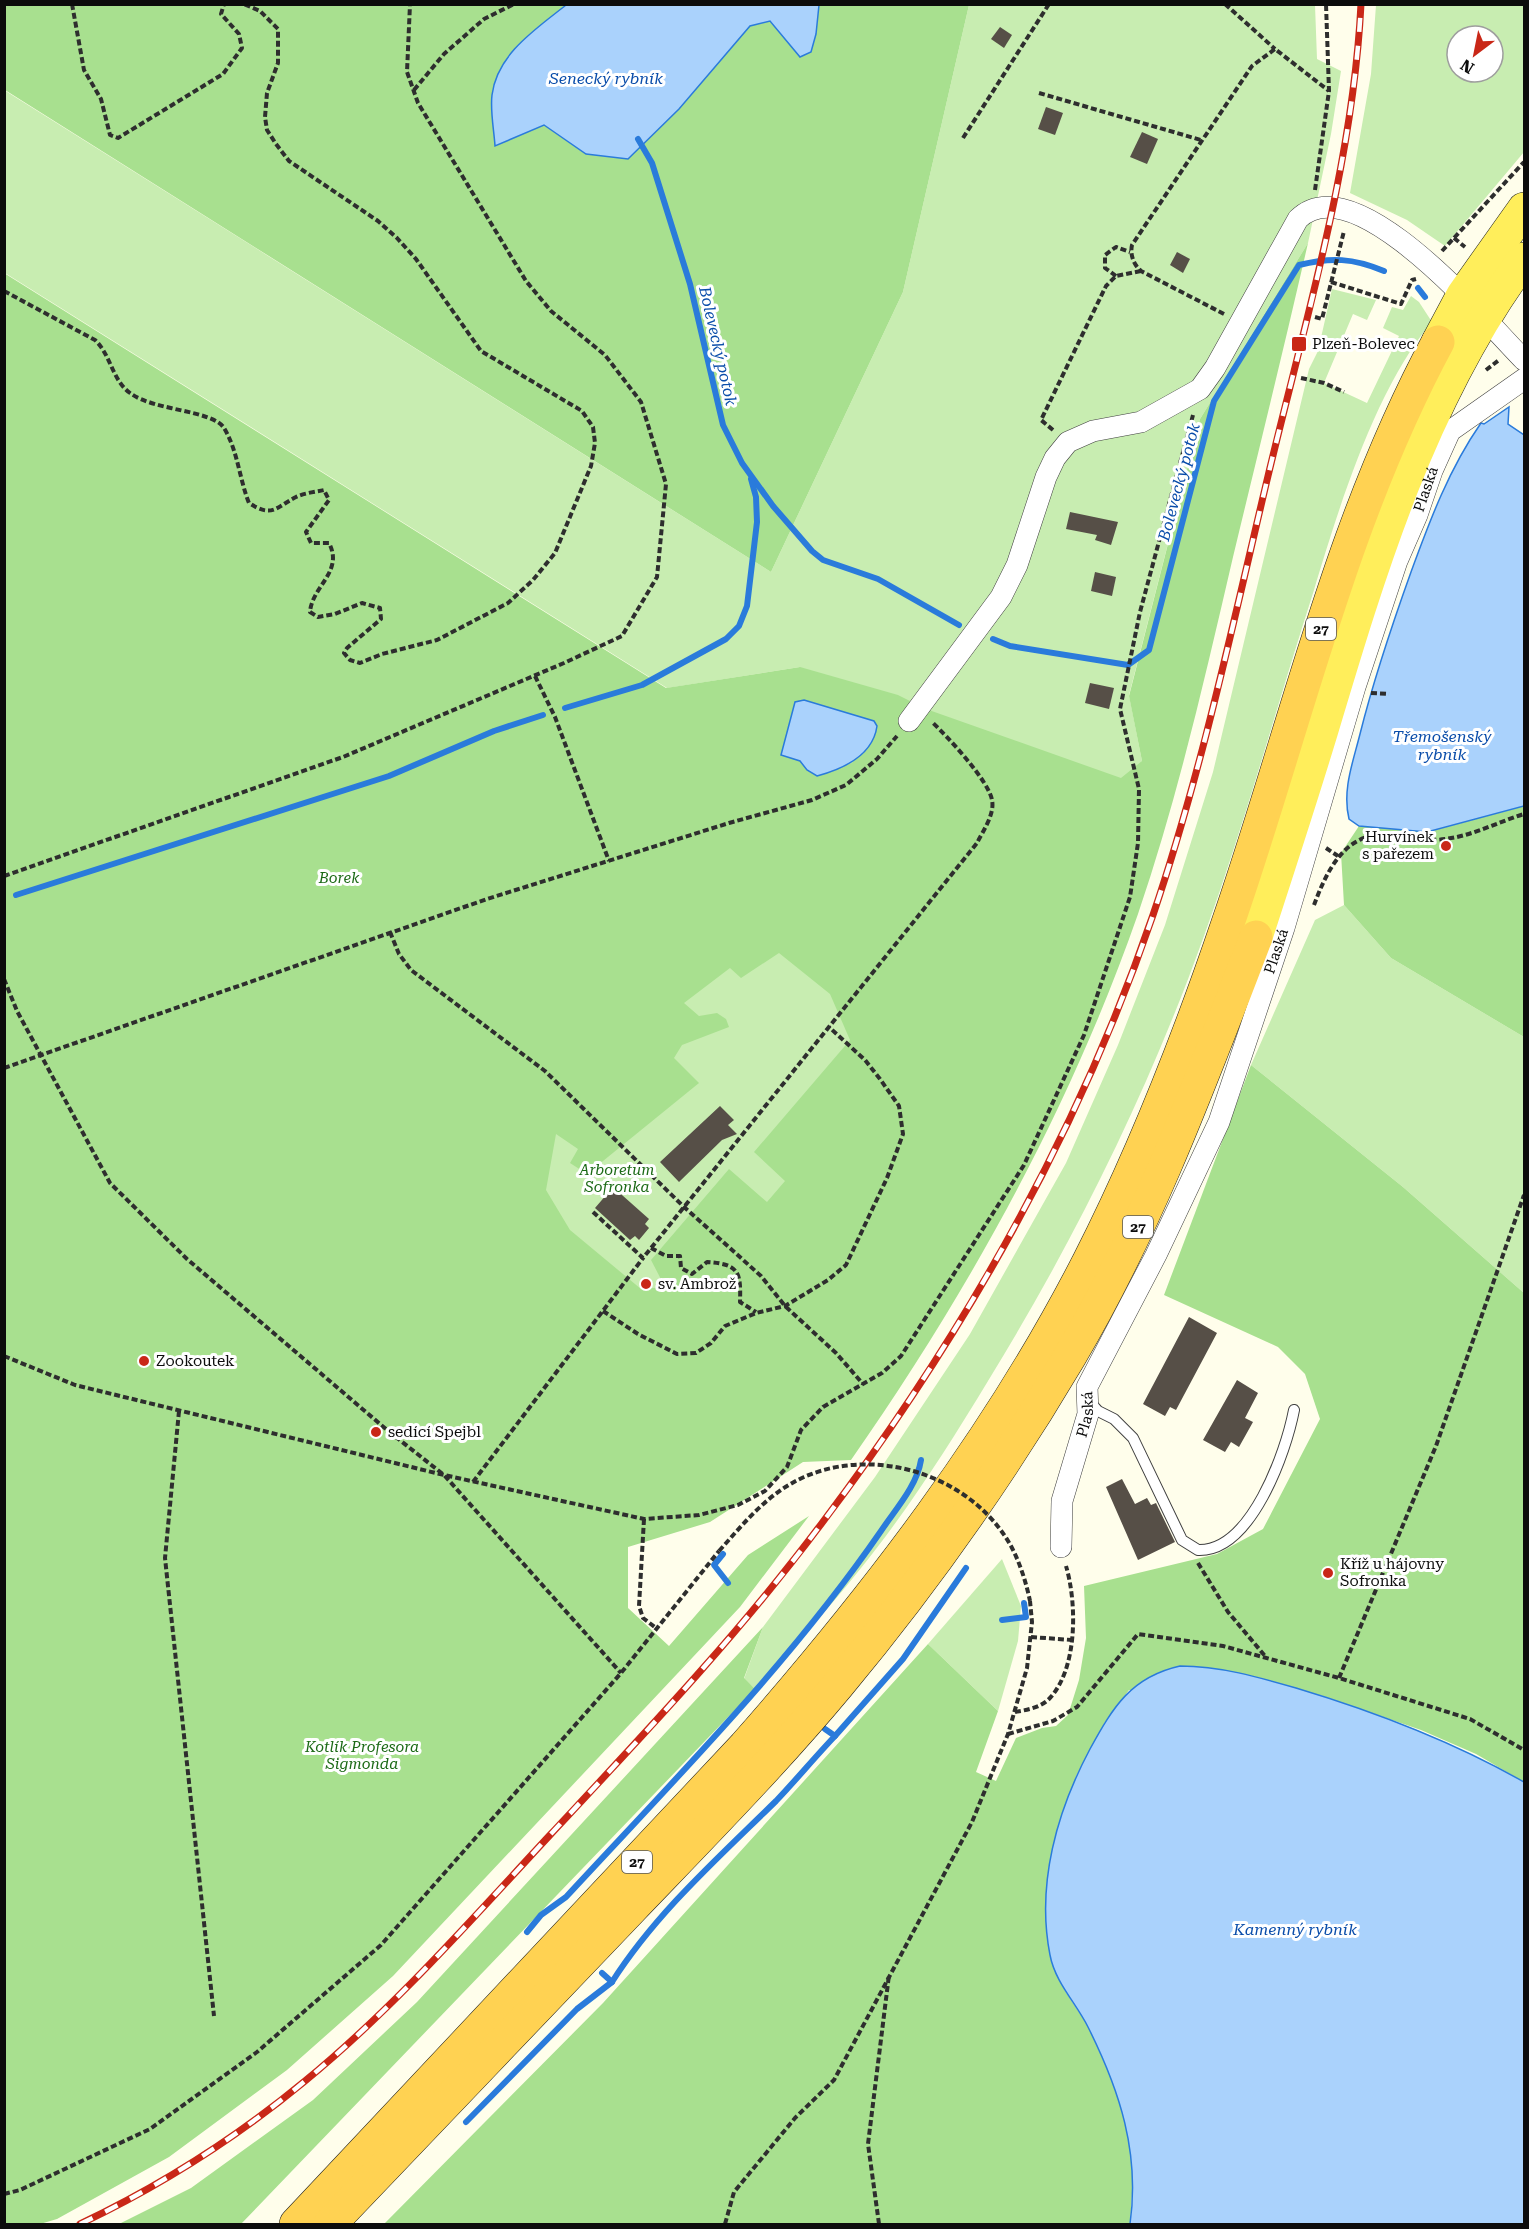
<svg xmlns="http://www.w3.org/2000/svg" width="1529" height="2229" viewBox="0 0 1529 2229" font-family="'Roboto Serif',serif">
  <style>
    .green { fill: #c8edb1; fill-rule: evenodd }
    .forest { fill: #a8e08f; fill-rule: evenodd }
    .water { fill: #aad2fc; stroke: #2a7bdb; stroke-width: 1.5 }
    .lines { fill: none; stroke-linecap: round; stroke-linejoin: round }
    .stream { stroke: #2a7bdb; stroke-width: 6 }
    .building { fill: #564f47 }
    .service-casing { stroke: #3f3f3f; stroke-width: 12 }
    .minor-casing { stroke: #3f3f3f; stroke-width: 22 }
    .primary-casing { stroke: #1d1d1d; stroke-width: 34 }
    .trunk-casing { stroke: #1d1d1d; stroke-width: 34 }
    .path { stroke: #2e2e2e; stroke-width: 4; stroke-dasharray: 6 3; stroke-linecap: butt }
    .service { stroke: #fff; stroke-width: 10 }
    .minor { stroke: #fff; stroke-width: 21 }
    .primary { stroke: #ffee5b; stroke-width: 33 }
    .trunk { stroke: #ffd252; stroke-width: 33 }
    .rail-casing { stroke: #c92717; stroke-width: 7 }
    .rail { stroke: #fff; stroke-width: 4.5; stroke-dasharray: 14; stroke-linecap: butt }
    .path-bridge { stroke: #2e2e2e; stroke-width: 4; stroke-dasharray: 6 3; stroke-linecap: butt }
    .poi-dot { fill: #c92717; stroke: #fff; stroke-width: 2 }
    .labels { text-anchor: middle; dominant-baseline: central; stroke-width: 6; stroke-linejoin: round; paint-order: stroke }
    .shield { fill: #fff; stroke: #555; stroke-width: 1.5 }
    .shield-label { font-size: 14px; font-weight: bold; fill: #0c0c0c }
    .poi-label { font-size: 15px; fill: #0c0c0c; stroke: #fff; text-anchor: start }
    .street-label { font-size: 15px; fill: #0c0c0c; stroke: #fff }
    .park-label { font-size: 15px; font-style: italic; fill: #1c6a16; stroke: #fff }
    .water-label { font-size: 16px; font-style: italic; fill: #0a4daa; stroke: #fff }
  </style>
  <rect width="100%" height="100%" fill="#fffeeb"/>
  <g class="green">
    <polygon points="969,5 1315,5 1317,59 1341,71 1331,134 1308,243 1200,419 1129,695 1142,761 893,1346 225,1282 800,667 667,688 5,273 4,90 771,572 903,292"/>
    <path d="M1376 5H1524V152L1445 246 1407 220 1350 193 1371 74ZM1457 36H1493V72H1457Z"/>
    <path d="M1332 289 1376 300 1367 320 1353 314 1324 383 1367 403 1399 336 1383 328 1392 307 1403 310 1411 296 1419 302 1432 322C1376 387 1339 507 1314 590 1277 705 1245 823 1204 936 1148 1092 1074 1241 988 1381 948 1447 906 1513 857 1573 825 1613 789 1651 755 1689L744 1679 763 1627 875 1477 970 1334 1066 1163 1118 1045 1165 925 1213 772 1309 369 1318 351Z"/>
    <polygon points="1344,905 1391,958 1524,1037 1524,1293 1403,1187 1251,1065 1315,920"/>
    <polygon points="1002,1559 1021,1606 1018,1641 998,1711 928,1644"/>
  </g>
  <g class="forest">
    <polygon points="4,5 566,5 519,44 495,146 544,125 586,154 628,159 679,109 750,26 770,21 800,56 816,34 819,5 969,5 903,292 771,572 5,90"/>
    <path d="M1308 243C1284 348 1258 453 1233 557 1205 677 1178 797 1138 914 1070 1109 969 1291 851 1460L803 1462 710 1522 628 1547V1608L669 1646 748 1555 809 1516 740 1607 393 1976 287 2070 169 2157 57 2219 40 2224H4V273L666 688 800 667 898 695 926 709 1121 778 1142 761 1129 696 1200 419ZM804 700 874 721 877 726 852 763 817 776C792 763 797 727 795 702ZM779 953 830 994 850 1040 754 1152 785 1181 767 1202 729 1169 651 1260 665 1287 641 1289 570 1230 546 1190 556 1134 578 1149 570 1163 587 1174 699 1083 674 1058 682 1045 729 1027 726 1019 717 1013 699 1016 684 1003 730 968 741 978Z"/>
    <polygon points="1524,806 1524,1037 1391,958 1344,905 1341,853 1359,826 1428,832"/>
    <polygon points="1251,1065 1403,1187 1524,1293 1524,1782 1476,1754 1421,1730 1320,1695 1129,1690 1105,1722 1076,1776 1048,1925 1050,1957 1065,1991 1088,2026 1119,2096 1134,2162 1130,2224 384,2224 603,2003 928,1644 998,1711 976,1772 996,1781 1016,1738 1042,1728 1056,1726 1068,1715 1079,1680 1086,1638 1084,1586 1217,1554 1263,1529 1320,1419 1305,1374 1278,1347 1164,1295"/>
    <polygon points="763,1627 744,1678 755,1689 241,2224 119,2224 191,2188 313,2100 417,2002"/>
  </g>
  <g class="water">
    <path d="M566 5V4L819 5 816 34 811 52 800 57 770 21 750 26 679 109 628 159 586 154 544 125 495 146C494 130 490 111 492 95 497 54 536 29 566 5Z"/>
    <path d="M1509 407 1508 424 1524 435V806L1427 832 1359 826 1349 819C1342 790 1353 762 1360 734 1374 678 1392 625 1411 572 1430 520 1449 469 1481 423L1484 424Z"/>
    <path d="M804 700 874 721 877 726C873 756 843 769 817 776L807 770 800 761 781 755 795 702Z"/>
    <path d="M1180 1666C1220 1666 1258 1677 1296 1688 1376 1712 1452 1741 1524 1782V2224H1130C1140 2153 1120 2091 1088 2027 1076 2003 1055 1982 1050 1955 1036 1884 1057 1811 1090 1749 1113 1707 1131 1677 1180 1666Z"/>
  </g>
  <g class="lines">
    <g class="stream">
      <polyline points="638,139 652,163 690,284 723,425 742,463 773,506 812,551 823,560 878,579 959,625"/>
      <polyline points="1418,288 1425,297"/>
      <path d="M993 639 1010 646 1128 665 1149 650 1214 401 1299 265C1331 257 1353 258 1384 271"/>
      <polyline points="565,708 642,685 726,639 739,626 747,606 757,522 756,497 751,479"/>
      <polyline points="16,895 389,776 494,731 543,715"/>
      <polyline points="723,1554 714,1565 728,1583"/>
      <polyline points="1002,1620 1026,1617 1024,1603"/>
      <polyline points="835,1736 903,1659 966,1568"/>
      <path d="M527 1932 541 1915 566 1897C675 1779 790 1663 881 1531 895 1510 917 1486 921 1460"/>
      <path d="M602 1973 612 1982C656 1913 718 1858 776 1801 796 1780 815 1757 835 1736L825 1729"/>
      <polyline points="466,2122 577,2009 612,1982"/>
    </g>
  </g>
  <g class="building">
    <polygon points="1000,27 1012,35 1004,48 991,39"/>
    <polygon points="1046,107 1063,113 1055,135 1038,129"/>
    <polygon points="1142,132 1158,139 1147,164 1130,157"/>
    <polygon points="1177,252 1190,259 1183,273 1170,265"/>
    <polygon points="1070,512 1118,522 1111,545 1095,540 1097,535 1066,529"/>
    <polygon points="1095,572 1116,577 1112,596 1091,591"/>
    <polygon points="1090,683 1114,688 1109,709 1085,703"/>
    <polygon points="720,1106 734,1120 728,1125 737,1134 722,1140 679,1182 660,1162"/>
    <polygon points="613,1187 649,1219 645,1224 649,1228 639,1240 635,1236 630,1240 595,1208"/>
    <polygon points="1189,1317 1217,1333 1176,1410 1170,1407 1165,1416 1143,1404"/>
    <polygon points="1237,1380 1258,1393 1245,1418 1253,1422 1239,1447 1231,1442 1225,1452 1203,1440"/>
    <polygon points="1122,1479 1135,1504 1147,1498 1151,1505 1156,1503 1175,1542 1138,1560 1106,1487"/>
  </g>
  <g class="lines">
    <g class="service-casing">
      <path id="service" d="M1089 1401 1098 1411 1114 1419 1133 1438 1182 1540 1198 1550C1251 1552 1286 1452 1294 1410"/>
    </g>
    <g class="minor-casing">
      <g id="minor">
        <path d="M909 721 1001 597 1017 565 1046 477 1055 458 1068 442 1093 431 1141 422 1200 389 1215 368 1298 219C1355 163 1488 324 1524 360"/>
        <path id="s1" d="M1061 1547 1062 1501 1088 1414 1087 1387 1156 1255 1219 1122 1284 928 1355 687 1397 561 1417 515 1432 471 1450 431 1524 379"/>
      </g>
    </g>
    <g class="primary-casing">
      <g id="primary">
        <polyline points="1438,342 1463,295 1524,209"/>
        <path d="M1256 937C1278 869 1300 802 1321 733 1370 569 1421 398 1524 259"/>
      </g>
    </g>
    <g class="trunk-casing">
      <g id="trunk">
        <path d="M296 2224 745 1746C875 1598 999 1437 1089 1261 1144 1153 1189 1038 1228 923 1296 727 1339 526 1438 342"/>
        <path d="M330 2224C430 2119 530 2015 630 1910 701 1836 773 1763 838 1685 924 1582 1002 1471 1070 1356 1148 1224 1201 1080 1256 937"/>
      </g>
    </g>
    <g class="path">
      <polyline points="72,4 84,70 101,99 110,135 118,138 223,74 242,48 239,34 221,14 224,4"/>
      <polyline points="1225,4 1275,49"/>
      <polyline points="414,90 444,54 484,19 514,4"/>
      <polyline points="1039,93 1201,140"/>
      <polyline points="963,138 1049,4"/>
      <polyline points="1315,190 1329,91 1326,4"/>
      <polyline points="1454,238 1465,247"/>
      <polyline points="1442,251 1524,162"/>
      <polyline points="1116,276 1105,268 1105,255 1116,247 1130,252"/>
      <polyline points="1331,282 1401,304 1412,280 1416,279"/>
      <path d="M4 291 95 340C111 355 112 380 130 393 154 411 213 410 224 428 238 451 239 478 249 503 272 518 275 508 296 497 304 493 315 492 324 490L329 500 306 532 311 543H329C344 572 312 586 310 612L318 617 335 614 362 603 380 608 381 619 347 648 344 653 350 660 360 663 382 654 437 640 508 603 533 580 555 553 591 466 595 443 593 427 582 411 481 351 416 259 397 238 378 221 289 161 276 144 267 130 265 117 267 93 278 63V29L260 11 244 4"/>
      <path d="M1224 314 1141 271C1133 264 1130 254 1132 245L1252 66 1275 49 1329 91"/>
      <polyline points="1315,317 1322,319 1344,231"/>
      <polyline points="1486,370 1499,360"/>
      <polyline points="1301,378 1324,383 1344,392"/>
      <polyline points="1053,430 1041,420 1106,286 1116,276 1141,271"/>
      <polyline points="535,676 555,717 609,861"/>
      <polyline points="1371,693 1389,694"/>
      <polyline points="4,828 4,869"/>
      <polyline points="1326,848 1338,856"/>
      <polyline points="4,876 343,757 564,663 622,636 657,577 666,484 641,402 605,355 551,311 526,281 418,103 407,72 410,4"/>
      <path d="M1314 905C1326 873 1344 833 1385 835 1404 836 1425 842 1445 839 1472 836 1498 822 1524 814"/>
      <polyline points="390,932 399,954 411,970 545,1071 684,1207 761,1276 785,1306 836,1353 863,1384"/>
      <polyline points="4,979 17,1011 110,1183 187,1259 387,1430 444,1475 621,1673"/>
      <polyline points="4,1068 487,899 729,823 812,800 846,785 877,759 897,736"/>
      <path d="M593 1212 643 1258 977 843C983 831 995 814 992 800 989 781 947 736 932 722"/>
      <path d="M651 1248 666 1256H680L681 1268 692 1274 707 1262C739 1264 741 1272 740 1302L756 1312"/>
      <polyline points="603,1311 638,1334 677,1354 696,1353 711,1343 725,1326 756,1313 785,1306 828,1280 846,1265 887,1178 903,1134 899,1106 880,1079 865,1060 829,1027"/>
      <polyline points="4,1356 75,1385 444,1475 644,1519 699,1515 738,1505 765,1491 787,1467 801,1430 823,1407 882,1373 901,1356 1024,1165 1084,1035 1130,897 1138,843 1139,789 1120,709 1140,612 1193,415"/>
      <polyline points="179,1411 165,1558 214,2016"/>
      <polyline points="473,1482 643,1258"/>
      <polyline points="644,1519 639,1606 643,1618 656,1628"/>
      <polyline points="1198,1563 1228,1612 1265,1656"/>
      <polyline points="1031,1637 1072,1640"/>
      <polyline points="1339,1678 1436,1446 1524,1195"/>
      <path d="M1015 1712C1026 1710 1040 1708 1049 1699 1078 1669 1077 1603 1066 1566"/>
      <polyline points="1008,1734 1053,1721 1077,1707 1138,1634 1223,1646 1339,1678 1470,1719 1524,1750"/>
      <polyline points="4,2194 20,2190 150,2129 257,2052 381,1945 621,1673 719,1551"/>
      <polyline points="725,2224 734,2192 795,2118 834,2080 972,1822 1008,1734 1027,1668 1032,1622 1030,1601"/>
      <polyline points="879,2224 868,2144 889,1975"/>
    </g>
    <use href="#service" class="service"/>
    <use href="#minor" class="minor"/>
    <use href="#primary" class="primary"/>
    <use href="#trunk" class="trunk"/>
    <g class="rail-casing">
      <path id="rail" d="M80 2224C160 2186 236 2138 305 2081 394 2008 471 1920 550 1835 644 1734 739 1634 822 1523 961 1339 1078 1134 1153 915 1202 771 1233 623 1268 476 1305 321 1353 164 1361 4"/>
    </g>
    <use href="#rail" class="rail"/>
    <path class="path-bridge" d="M719 1551C745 1522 768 1493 804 1477 877 1445 972 1476 1011 1546 1020 1563 1026 1582 1030 1601"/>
  </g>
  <g class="poi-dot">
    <rect x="1291" y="336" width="16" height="16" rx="3"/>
    <circle cx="1446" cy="846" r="6"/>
    <circle cx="646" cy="1284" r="6"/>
    <circle cx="144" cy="1361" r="6"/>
    <circle cx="376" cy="1432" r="6"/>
    <circle cx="1328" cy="1573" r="6"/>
  </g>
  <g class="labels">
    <g class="shield">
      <rect x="1306" y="618" width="30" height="22" rx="4.5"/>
      <rect x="1123" y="1216" width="30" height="22" rx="4.5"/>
      <rect x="622" y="1851" width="30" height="22" rx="4.5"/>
    </g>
    <g class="shield-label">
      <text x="1321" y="629">27</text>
      <text x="1138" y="1227">27</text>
      <text x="637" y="1862">27</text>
    </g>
    <g class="poi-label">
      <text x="1312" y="344">Plzeň-Bolevec</text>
      <text x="1434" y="837" text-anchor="end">Hurvínek<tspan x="1434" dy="17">s pařezem</tspan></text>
      <text x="658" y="1284">sv. Ambrož</text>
      <text x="156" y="1361">Zookoutek</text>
      <text x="388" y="1432">sedící Spejbl</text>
      <text x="1340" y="1564">Kříž u hájovny<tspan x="1340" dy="17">Sofronka</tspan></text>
    </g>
    <g class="street-label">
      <text stroke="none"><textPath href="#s1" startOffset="1126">Plaská</textPath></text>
      <text stroke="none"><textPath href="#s1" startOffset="640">Plaská</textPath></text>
      <text stroke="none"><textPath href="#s1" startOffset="136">Plaská</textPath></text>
    </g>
    <g class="park-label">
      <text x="339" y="878">Borek</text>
      <text x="617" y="1170">Arboretum<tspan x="617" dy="17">Sofronka</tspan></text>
      <text x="362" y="1747">Kotlík Profesora<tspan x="362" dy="17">Sigmonda</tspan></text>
    </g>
    <g class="water-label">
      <text x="606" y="78">Senecký rybník</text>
      <text transform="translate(718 346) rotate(77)">Bolevecký potok</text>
      <text transform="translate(1179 482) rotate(-75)">Bolevecký potok</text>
      <text x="1442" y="736">Třemošenský<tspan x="1442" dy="18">rybník</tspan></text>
      <text x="1295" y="1929">Kamenný rybník</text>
    </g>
  </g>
  <rect width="1529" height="2229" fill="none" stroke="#0c0c0c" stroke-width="12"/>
  <g transform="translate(1475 54) rotate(212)"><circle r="28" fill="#ffffff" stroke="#9e9e9e" stroke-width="1.5"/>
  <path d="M0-4.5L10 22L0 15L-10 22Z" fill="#c92717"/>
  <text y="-9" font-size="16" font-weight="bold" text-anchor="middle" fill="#0c0c0c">N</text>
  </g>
</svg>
